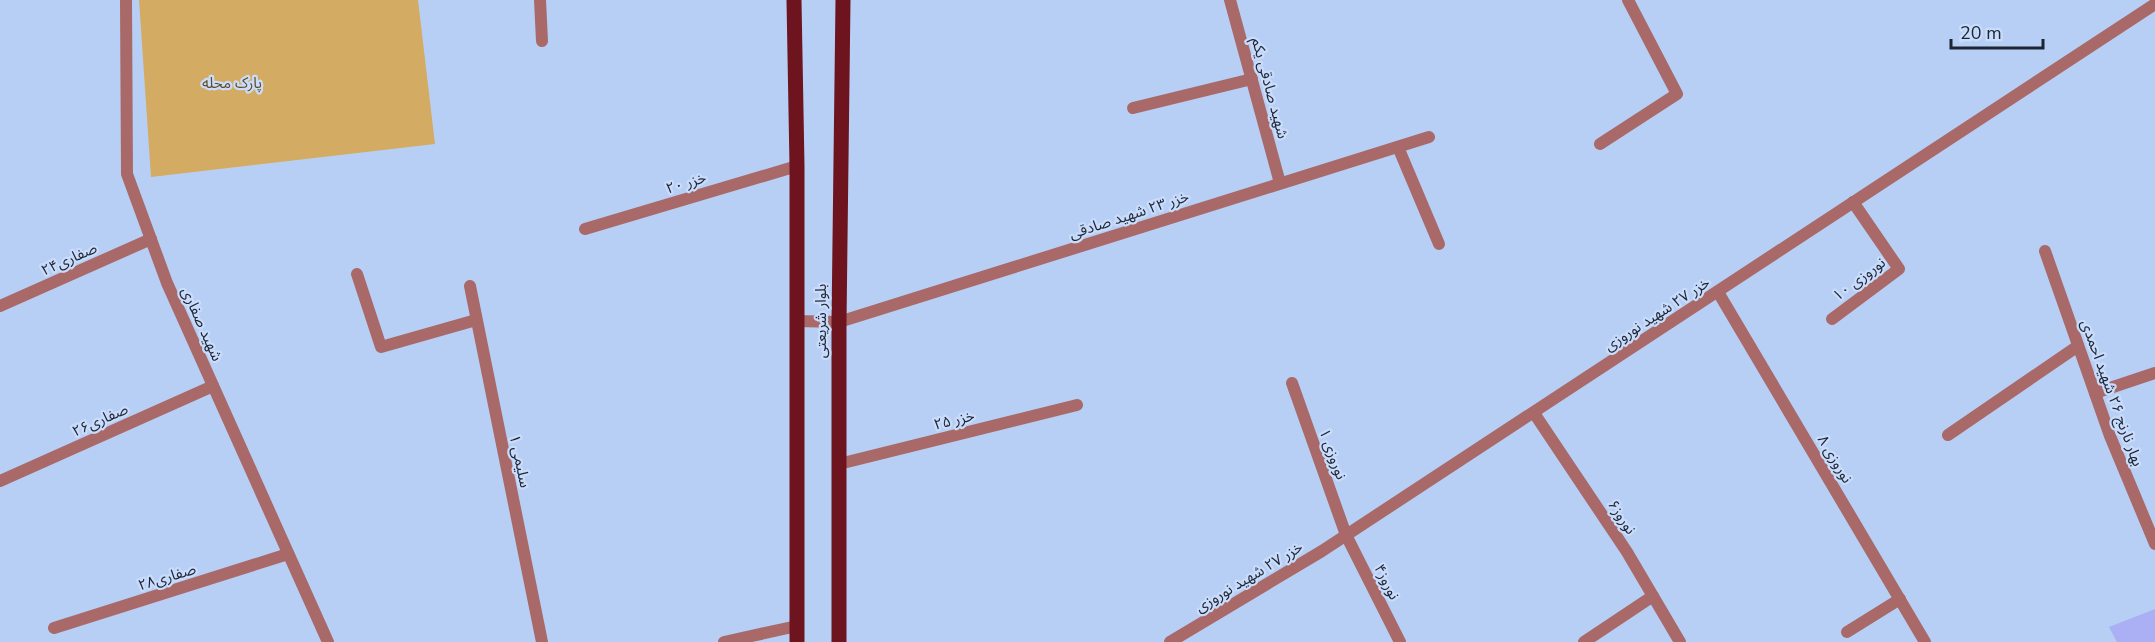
<svg xmlns="http://www.w3.org/2000/svg" width="2155" height="642" viewBox="0 0 2155 642" font-family="'Nunito Sans','Noto Sans Arabic',sans-serif">
  <style>
    .green { fill: #d4ab62 }
    .building { fill: #abb0f4 }
    .lines { fill: none; stroke-linecap: round; stroke-linejoin: round }
    .minor { stroke: #a86968; stroke-width: 12 }
    .primary { stroke: #6e141f; stroke-width: 15 }
    .labels { text-anchor: middle; dominant-baseline: central; stroke-width: 4.5; stroke-linejoin: round; paint-order: stroke }
    .park-label { font-size: 15px; fill: #604b26; stroke: #cadcfb }
    .street-label { font-size: 15px; fill: #1c2533; stroke: #cadcfb }
  </style>
  <rect width="100%" height="100%" fill="#b8cff5"/>
  <polygon class="green" points="139,0 418,0 435,144 151,177"/>
  <polygon class="building" points="2155,609 2155,642 2117,642 2109,627"/>
  <g class="lines">
    <g class="minor">
      <polyline points="126,0 127,174 167,283 328,642"/>
      <polyline points="540,0 542,41"/>
      <polyline points="1230,0 1280,183"/>
      <polyline points="1133,108 1252,79"/>
      <polyline points="1600,144 1677,94 1628,0"/>
      <polyline points="1398,147 1439,244"/>
      <polyline points="585,229 797,166"/>
      <polyline points="2045,251 2110,436 2155,544"/>
      <polyline points="357,274 381,347 476,320"/>
      <polyline points="470,286 542,642"/>
      <polyline points="1718,292 1925,642"/>
      <polyline points="0,306 151,239"/>
      <polyline points="1832,319 1899,269 1853,202"/>
      <polyline points="797,321 839,322 1429,137"/>
      <polyline points="1292,383 1346,535 1400,642"/>
      <polyline points="2095,393 2155,373"/>
      <polyline points="1534,413 1627,552 1680,642"/>
      <polyline points="1948,435 2078,346"/>
      <polyline points="839,464 1077,405"/>
      <polyline points="0,481 213,386"/>
      <polyline points="54,628 288,554"/>
      <polyline points="1847,632 1900,599"/>
      <polyline points="724,642 797,626"/>
      <polyline points="1170,642 1322,551 2155,4"/>
      <polyline points="1584,642 1653,596"/>
    </g>
    <g class="primary">
      <polyline points="794,0 797,166 797,642"/>
      <polyline points="839,642 839,322 843,0"/>
    </g>
  </g>
  <g class="labels">
    <g class="park-label">
      <text x="232" y="83">پارک محله</text>
    </g>
    <g class="street-label">
      <text transform="translate(1270 88) rotate(75)">شهید صادقی یکم</text>
      <text transform="translate(686 183) rotate(-17)">خزر ۲۰</text>
      <text transform="translate(1129 215) rotate(-18)">خزر ۲۳ شهید صادقی</text>
      <text transform="translate(69 259) rotate(-24)">صفاری۲۴</text>
      <text transform="translate(1859 279) rotate(-37)">نوروزی ۱۰</text>
      <text transform="translate(1657 314) rotate(-33)">خزر ۲۷ شهید نوروزی</text>
      <text transform="translate(821 321) rotate(-90)">بلوار شریعتی</text>
      <text transform="translate(202 324) rotate(66)">شهید صفاری</text>
      <text transform="translate(2112 393) rotate(70)">بهار نارنج ۲۶ شهید احمدی</text>
      <text transform="translate(100 420) rotate(-24)">صفاری۲۶</text>
      <text transform="translate(954 420) rotate(-14)">خزر ۲۵</text>
      <text transform="translate(1333 454) rotate(70)">نوروزی ۱</text>
      <text transform="translate(1835 459) rotate(59)">نوروزی ۸</text>
      <text transform="translate(520 461) rotate(78)">سلیمی ۱</text>
      <text transform="translate(1622 517) rotate(56)">نوروز۶</text>
      <text transform="translate(167 577) rotate(-17)">صفاری۲۸</text>
      <text transform="translate(1249 577) rotate(-31)">خزر ۲۷ شهید نوروزی</text>
      <text transform="translate(1387 582) rotate(63)">نوروز۴</text>
    </g>
  </g>
  <path d="M1951 39v9h92v-9" fill="none" stroke="#1c2533" stroke-width="3"/>
  <text x="1960" y="39" font-size="18" fill="#1c2533" stroke="#cadcfb" stroke-width="4.5" paint-order="stroke">20 m</text>
</svg>
